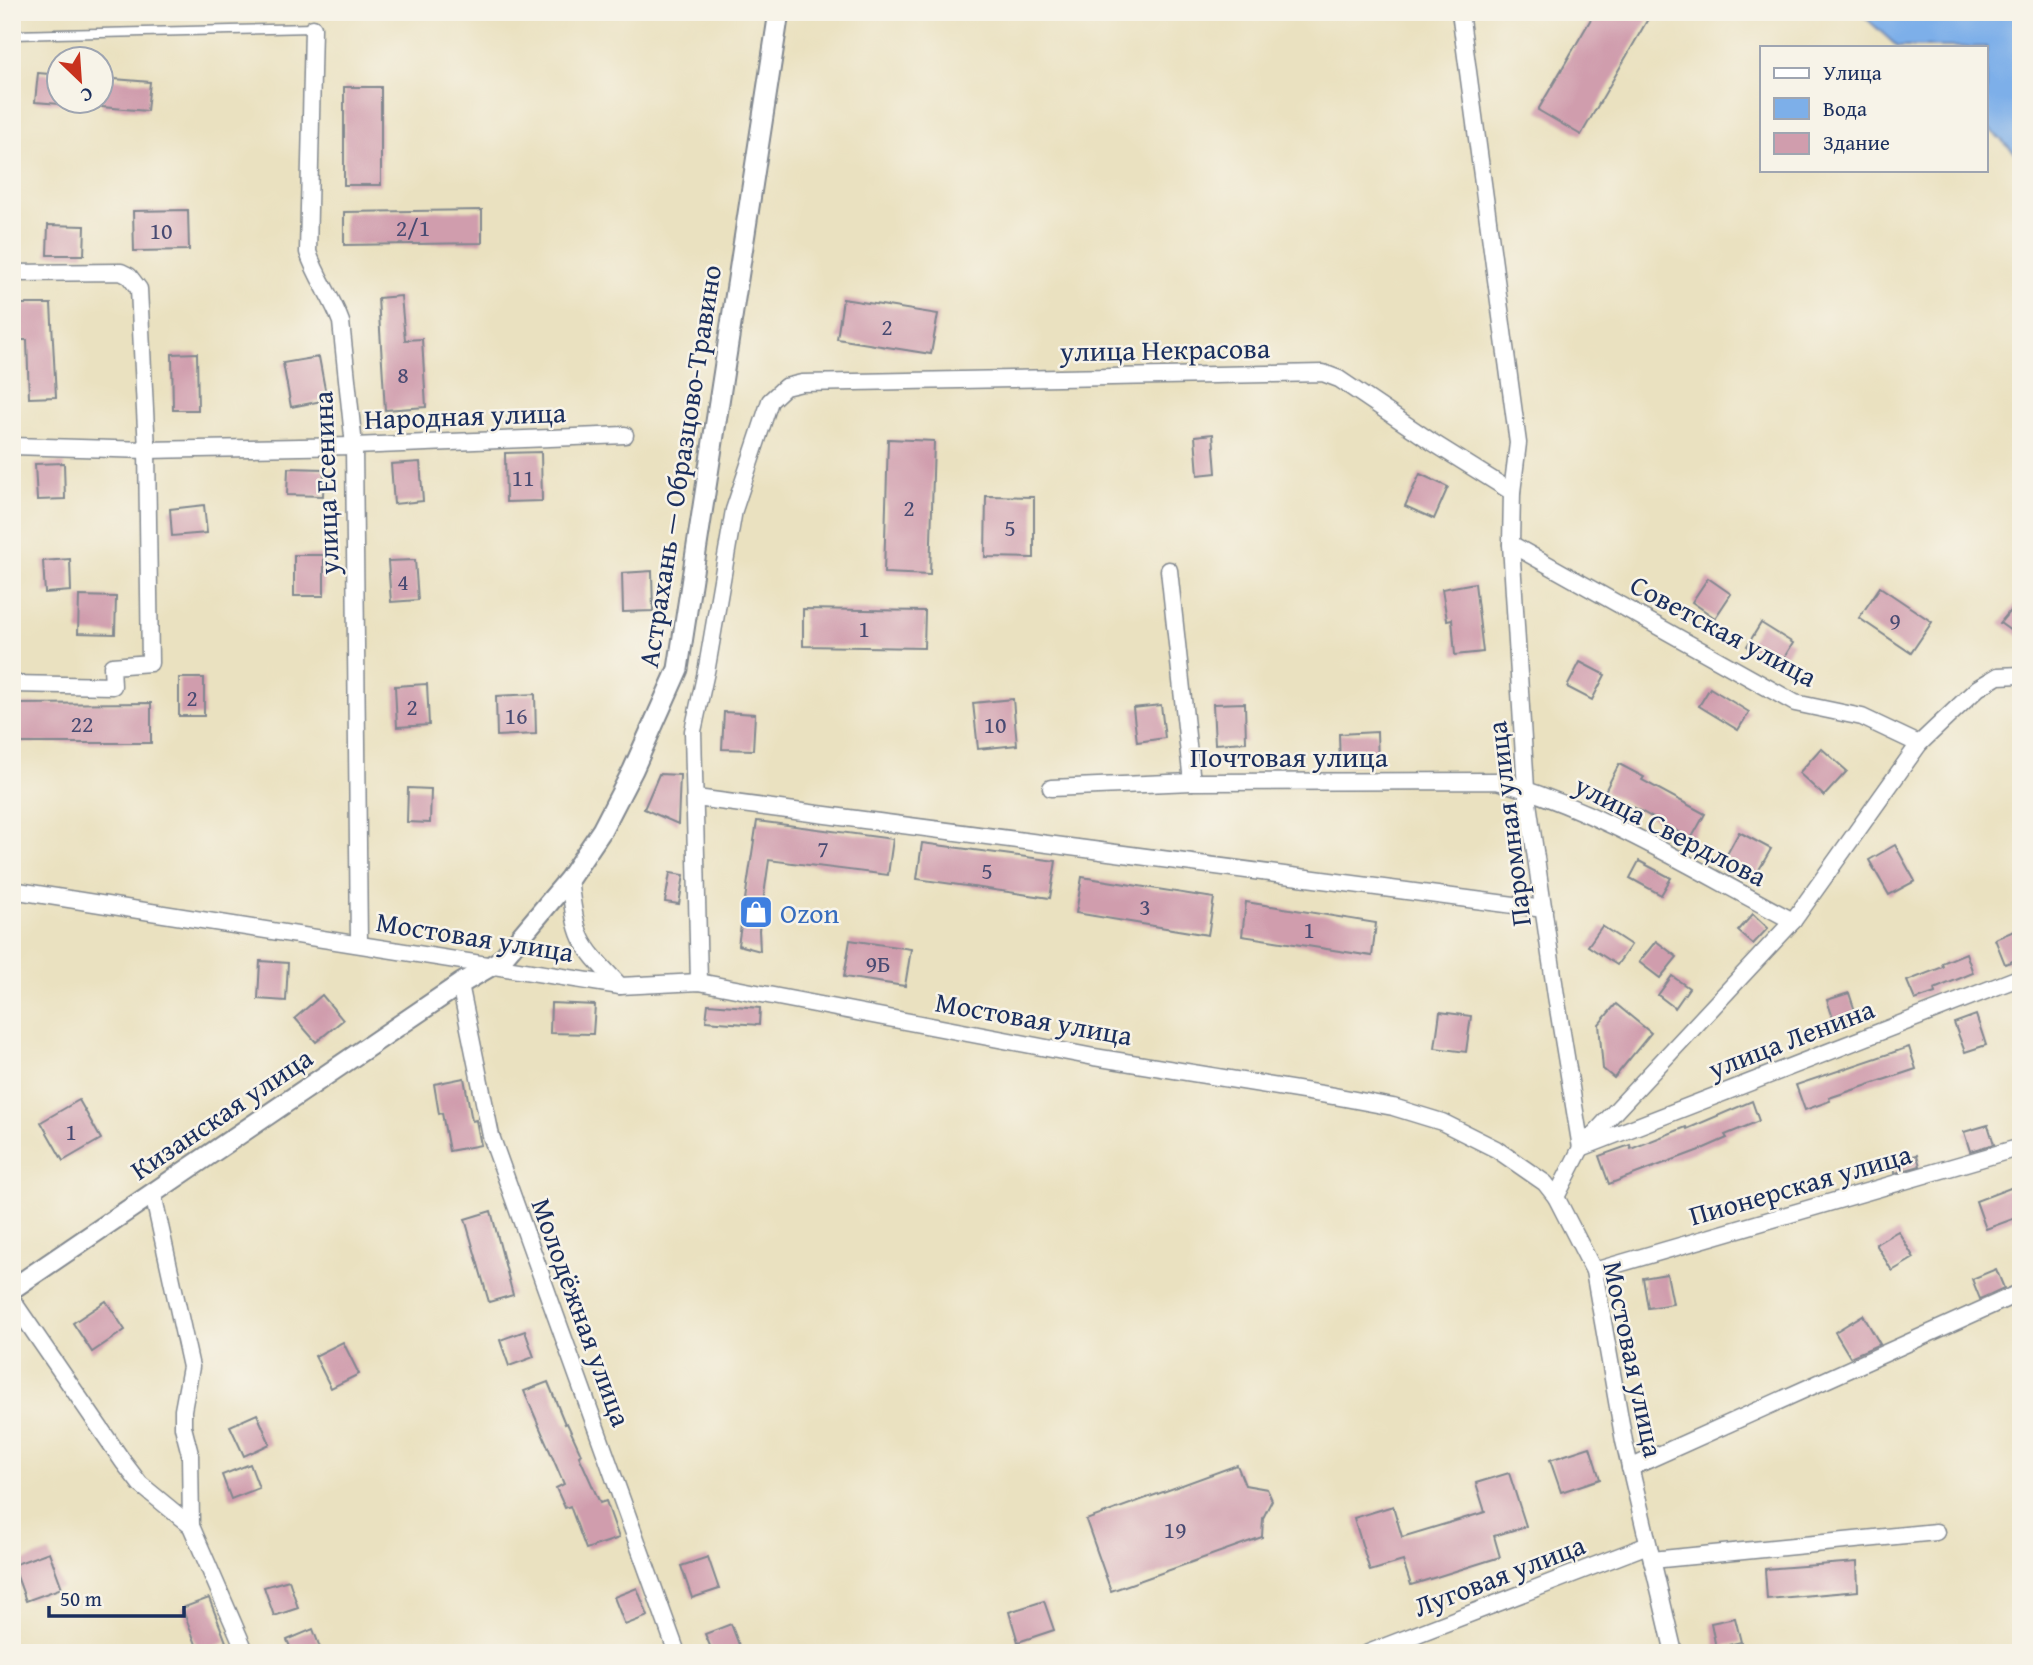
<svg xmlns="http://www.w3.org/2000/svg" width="2033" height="1665" viewBox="0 0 2033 1665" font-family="'Gentium Book Plus',serif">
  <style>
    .water { fill: #7dafe9; stroke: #4c6fa4; stroke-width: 2 }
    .building { fill: #d09dad }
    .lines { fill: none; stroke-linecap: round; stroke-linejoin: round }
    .service-casing { stroke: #82888f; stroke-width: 11 }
    .minor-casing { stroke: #82888f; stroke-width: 19 }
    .tertiary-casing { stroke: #82888f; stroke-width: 23 }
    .service { stroke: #fff; stroke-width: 8 }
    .minor { stroke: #fff; stroke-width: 16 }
    .tertiary { stroke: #fff; stroke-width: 19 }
    .labels { text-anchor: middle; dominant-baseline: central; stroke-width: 5; stroke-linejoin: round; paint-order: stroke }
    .number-label { font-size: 24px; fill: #484a72 }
    .street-label { font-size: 28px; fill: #1b2f5e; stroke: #f7f3e8 }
    .shop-label { font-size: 28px; fill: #366cbe; stroke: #f7f3e8; text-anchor: start }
  </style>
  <rect width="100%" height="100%" fill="#f7f3e8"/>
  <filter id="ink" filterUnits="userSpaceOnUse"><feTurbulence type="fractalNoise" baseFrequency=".0143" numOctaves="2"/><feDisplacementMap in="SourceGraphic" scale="14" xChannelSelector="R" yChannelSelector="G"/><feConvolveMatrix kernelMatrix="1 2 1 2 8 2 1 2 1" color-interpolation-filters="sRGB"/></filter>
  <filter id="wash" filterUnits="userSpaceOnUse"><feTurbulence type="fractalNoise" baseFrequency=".00686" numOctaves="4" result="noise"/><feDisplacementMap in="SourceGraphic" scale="28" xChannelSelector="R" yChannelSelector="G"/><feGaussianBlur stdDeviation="1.57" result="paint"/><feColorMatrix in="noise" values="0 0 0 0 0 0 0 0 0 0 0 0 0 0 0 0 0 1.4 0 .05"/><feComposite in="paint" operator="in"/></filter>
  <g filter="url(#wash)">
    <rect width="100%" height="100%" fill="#eae1c0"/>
    <polygon class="water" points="1859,12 2021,12 2021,158 1986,126 1986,47 1898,47"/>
    <g id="blocks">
      <g class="building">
        <polygon points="1595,12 1652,12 1581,135 1538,110"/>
        <polygon points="38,73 60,75 60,104 35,102"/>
        <polygon points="102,78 150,82 147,111 102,107"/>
        <rect x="344" y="87" width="37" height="98"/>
        <polygon points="188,210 189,250 134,251 133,211"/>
        <polygon points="482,210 482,243 344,245 344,212"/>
        <polygon points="48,225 85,226 84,255 47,255"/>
        <polygon points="401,296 405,340 422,339 426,407 385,410 378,298"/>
        <polygon points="843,299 938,314 931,354 837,339"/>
        <polygon points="12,304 51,304 56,397 29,398 27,340 12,340"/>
        <polygon points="197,353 198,410 173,410 172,354"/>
        <polygon points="319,357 327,400 291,407 283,363"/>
        <polygon points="1213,434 1216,473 1198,475 1195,436"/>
        <polygon points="888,439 934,441 930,575 884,573"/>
        <polygon points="541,452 542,501 506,502 505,453"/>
        <polygon points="420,462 423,501 394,504 391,464"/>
        <polygon points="64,463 65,499 37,500 35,464"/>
        <polygon points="288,468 324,469 323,496 287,495"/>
        <polygon points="1420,474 1448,487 1434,519 1405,506"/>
        <polygon points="986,496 1034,497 1034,558 985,557"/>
        <polygon points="204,505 207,533 172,536 170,509"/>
        <rect x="294" y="555" width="30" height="41"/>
        <polygon points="70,559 71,591 45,593 43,561"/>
        <polygon points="415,560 418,600 391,602 388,561"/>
        <polygon points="652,571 653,611 623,612 622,573"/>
        <polygon points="1708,578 1731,594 1715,618 1692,602"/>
        <polygon points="1475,583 1483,652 1455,655 1452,619 1447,620 1442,589"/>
        <polygon points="1880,587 1932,622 1911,653 1859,618"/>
        <polygon points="79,596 116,597 115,634 78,633"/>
        <polygon points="2021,597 2021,638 2000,623"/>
        <polygon points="803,609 925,611 924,648 803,646"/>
        <polygon points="1761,623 1793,643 1779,666 1747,646"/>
        <polygon points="1580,662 1605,675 1592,700 1567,687"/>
        <rect x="179" y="678" width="25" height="38"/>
        <polygon points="427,684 429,725 397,727 395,686"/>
        <polygon points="1710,688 1749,712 1738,730 1699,706"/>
        <polygon points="535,694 536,734 497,736 496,696"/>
        <polygon points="1013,699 1017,745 978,749 973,703"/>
        <polygon points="151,703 151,743 12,743 12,704"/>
        <polygon points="1245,703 1246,742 1215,744 1213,704"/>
        <polygon points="1161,705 1165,738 1137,742 1133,708"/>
        <polygon points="724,712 755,714 753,750 722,749"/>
        <polygon points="1377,732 1378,764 1340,765 1339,734"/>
        <polygon points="1821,748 1847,771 1824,796 1799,773"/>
        <polygon points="1619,764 1644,777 1642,780 1705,814 1691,839 1605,791"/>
        <polygon points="659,774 680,775 678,824 644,809"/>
        <polygon points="408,788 431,789 430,823 407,822"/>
        <polygon points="757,821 893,839 888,875 769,860 759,930 760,951 738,945"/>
        <polygon points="1739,832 1771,849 1756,875 1725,858"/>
        <polygon points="922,843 1056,861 1050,898 917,879"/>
        <polygon points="1895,845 1915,881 1889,895 1869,860"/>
        <polygon points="1639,861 1671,878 1661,895 1630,878"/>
        <polygon points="670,873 684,875 679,904 665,902"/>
        <polygon points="1082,877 1214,898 1208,935 1076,913"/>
        <polygon points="1246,902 1376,923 1372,956 1242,936"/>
        <polygon points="1753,914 1768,928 1753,944 1738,931"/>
        <polygon points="1602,926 1631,945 1617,965 1588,946"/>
        <polygon points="2021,928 2021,958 2005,964 1995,939"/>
        <polygon points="850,940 911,949 905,986 844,977"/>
        <polygon points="1656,941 1677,957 1660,978 1639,962"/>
        <polygon points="1966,953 1973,973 1934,989 1935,993 1915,1000 1907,981 1943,967 1942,963"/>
        <polygon points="260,961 288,963 286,1001 258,999"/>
        <polygon points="1672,976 1689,988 1675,1008 1658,995"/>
        <polygon points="1849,993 1857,1017 1835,1024 1827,1000"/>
        <polygon points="322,995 343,1020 316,1042 295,1018"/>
        <polygon points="551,1003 595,1005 593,1034 550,1033"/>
        <polygon points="708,1004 760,1008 759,1025 706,1021"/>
        <polygon points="1616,1004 1651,1033 1614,1078 1603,1069 1599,1024"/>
        <polygon points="1440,1012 1471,1016 1466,1052 1435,1048"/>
        <polygon points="1976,1015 1986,1045 1965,1052 1954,1023"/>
        <polygon points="1909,1047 1916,1069 1829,1098 1830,1101 1805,1110 1796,1085"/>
        <polygon points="464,1078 472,1121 476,1120 481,1145 449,1151 442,1113 439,1114 434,1084"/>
        <polygon points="79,1100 101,1139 63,1161 41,1122"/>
        <polygon points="1752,1101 1759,1121 1725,1135 1727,1138 1702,1149 1609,1184 1599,1156 1630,1145 1631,1149 1686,1127 1687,1129"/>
        <polygon points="1988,1125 1994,1144 1970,1151 1964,1132"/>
        <polygon points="1917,1155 1920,1166 1895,1173 1893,1161"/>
        <polygon points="2021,1184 2021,1216 1986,1229 1976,1201"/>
        <polygon points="491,1211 513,1295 489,1302 465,1219"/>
        <polygon points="1898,1231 1914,1258 1892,1271 1876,1244"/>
        <polygon points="1996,1269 2004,1288 1980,1299 1972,1279"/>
        <polygon points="1667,1274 1673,1304 1648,1308 1643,1278"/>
        <polygon points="106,1301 125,1330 92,1352 73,1323"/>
        <polygon points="1863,1315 1880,1344 1850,1357 1835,1332"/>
        <polygon points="525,1331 534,1357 509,1366 500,1340"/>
        <polygon points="343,1342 359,1374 331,1388 315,1356"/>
        <polygon points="548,1382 565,1424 567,1423 581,1454 579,1456 600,1503 606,1501 619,1538 586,1549 570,1506 565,1508 556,1488 564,1484 524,1391"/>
        <polygon points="257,1414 270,1444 244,1456 230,1426"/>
        <polygon points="1590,1447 1600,1479 1561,1492 1550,1460"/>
        <polygon points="250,1464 259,1488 231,1499 222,1475"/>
        <polygon points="1237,1465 1245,1485 1267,1489 1272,1500 1263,1518 1262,1537 1111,1591 1086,1520"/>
        <polygon points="1509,1473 1526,1526 1494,1536 1500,1557 1411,1585 1403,1561 1370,1571 1354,1518 1393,1506 1402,1537 1485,1512 1476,1483"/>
        <polygon points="49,1552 62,1588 26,1601 13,1565"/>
        <polygon points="708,1557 719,1589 692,1598 681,1566"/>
        <polygon points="1857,1562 1858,1591 1767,1599 1765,1569"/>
        <polygon points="289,1580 298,1608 274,1616 264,1587"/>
        <polygon points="637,1588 648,1616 625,1625 614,1597"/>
        <polygon points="209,1598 226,1642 199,1652 182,1608"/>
        <polygon points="1044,1601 1054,1630 1018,1642 1009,1612"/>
        <polygon points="1735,1618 1741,1642 1716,1648 1711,1623"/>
        <polygon points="731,1624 742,1653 713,1653 705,1634"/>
        <polygon points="313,1629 322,1653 293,1653 287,1640"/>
      </g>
    </g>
  </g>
  <g filter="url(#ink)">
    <use href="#blocks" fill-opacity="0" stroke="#82888f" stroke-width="2"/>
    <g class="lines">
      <g class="service-casing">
        <polyline id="service" points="12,35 313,28"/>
      </g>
      <g class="minor-casing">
        <g id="minor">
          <polyline points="1460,12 1518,443 1512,492 1511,544 1526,789 1556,996 1581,1148 2021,977"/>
          <path d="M313 28 308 252C316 277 332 297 341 322L354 446 359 944"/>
          <polyline points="12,273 121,272 129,276 139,289 147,450 150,663 112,666 113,686 12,684"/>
          <polyline points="12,446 147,450 354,446 625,435"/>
          <polyline points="1511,544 1795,703 1862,717 1919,744"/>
          <polyline points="1169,570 1192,782"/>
          <path d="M1051 788 1192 782 1497 781C1601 810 1697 871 1793 921"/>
          <polyline points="696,798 1544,909"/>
          <path d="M569 879C572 898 573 920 581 938 590 957 607 971 620 986"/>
          <polyline points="12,890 620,986 699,982 1094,1057 1334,1096 1393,1107 1442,1122 1496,1149 1545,1183 1556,1197 1594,1271 1624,1441 1674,1653"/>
          <polyline points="699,982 693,731 707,667 734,510 770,401 785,387 802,383 1323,373 1339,379 1432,442 1512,492"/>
          <polyline points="460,984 491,1136 677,1653"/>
          <polyline points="153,1194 191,1367 183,1410 183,1427 190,1454 191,1526"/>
          <polyline points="1556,1197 1581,1148 1793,921 1919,744 1978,688 1998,676 2021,675"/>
          <polyline points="1594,1271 2021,1147"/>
          <polyline points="12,1300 124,1463 140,1484 191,1526 246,1653"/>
          <polyline points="1630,1468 2021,1292"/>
          <polyline points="1652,1560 1936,1532"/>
          <polyline points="1368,1653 1648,1545"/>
        </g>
      </g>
      <g class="tertiary-casing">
        <polyline id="tertiary" points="12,1289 460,984 501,960 569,879 602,830 633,770 678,669 779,12"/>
      </g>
      <use href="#service" class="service"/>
      <use href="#minor" class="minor"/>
      <use href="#tertiary" class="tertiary"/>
    </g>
  </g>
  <defs>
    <g id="shop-square" transform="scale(1.75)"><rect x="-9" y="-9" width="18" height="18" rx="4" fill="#3f7fe0" stroke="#f7f3e8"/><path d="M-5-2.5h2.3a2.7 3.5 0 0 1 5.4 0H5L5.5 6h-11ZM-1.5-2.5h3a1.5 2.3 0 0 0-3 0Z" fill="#fff"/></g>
  </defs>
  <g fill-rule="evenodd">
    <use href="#shop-square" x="756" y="912"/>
  </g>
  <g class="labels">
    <g class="number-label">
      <text x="413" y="227">2/1</text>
      <text x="161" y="230">10</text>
      <text x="887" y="326">2</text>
      <text x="403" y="374">8</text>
      <text x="523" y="477">11</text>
      <text x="909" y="507">2</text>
      <text x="1010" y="527">5</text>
      <text x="403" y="581">4</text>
      <text x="1895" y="620">9</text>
      <text x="864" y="628">1</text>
      <text x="192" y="697">2</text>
      <text x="412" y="706">2</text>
      <text x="516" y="715">16</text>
      <text x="82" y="723">22</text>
      <text x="995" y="724">10</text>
      <text x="823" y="848">7</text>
      <text x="987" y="870">5</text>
      <text x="1145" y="906">3</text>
      <text x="1309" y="929">1</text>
      <text x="878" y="963">9Б</text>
      <text x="71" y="1131">1</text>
      <text x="1175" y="1529">19</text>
    </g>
    <g class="street-label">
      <text transform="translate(1165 349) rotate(-1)">улица Некрасова</text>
      <text transform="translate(465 415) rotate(-2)">Народная улица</text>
      <text transform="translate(679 466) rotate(-81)">Астрахань — Образцово-Травино</text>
      <text transform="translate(325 483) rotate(-92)">улица Есенина</text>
      <text transform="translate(1724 630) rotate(28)">Советская улица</text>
      <text x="1289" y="756">Почтовая улица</text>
      <text transform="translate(1508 824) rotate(-97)">Паромная улица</text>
      <text transform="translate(1671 830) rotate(27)">улица Свердлова</text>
      <text transform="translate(475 936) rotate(9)">Мостовая улица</text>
      <text transform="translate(1034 1018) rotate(10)">Мостовая улица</text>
      <text transform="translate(1791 1038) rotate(-21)">улица Ленина</text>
      <text transform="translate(221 1113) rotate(-34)">Кизанская улица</text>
      <text transform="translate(1800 1184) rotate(-16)">Пионерская улица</text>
      <text transform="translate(582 1312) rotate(70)">Молодёжная улица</text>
      <text transform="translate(1634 1359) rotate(78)">Мостовая улица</text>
      <text transform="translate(1499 1575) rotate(-21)">Луговая улица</text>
    </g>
    <g class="shop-label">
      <text x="780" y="912">Ozon</text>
    </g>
  </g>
  <rect width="2033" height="1665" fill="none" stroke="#f7f3e8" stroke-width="42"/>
  <rect x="1760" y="46" width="228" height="126" fill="#f7f3e8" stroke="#9fa5b1" stroke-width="2"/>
  <rect x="1774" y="68" width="35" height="10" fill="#ffffff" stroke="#9fa5b1" stroke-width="2"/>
  <text x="1823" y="80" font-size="21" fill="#1b2f5e">Улица</text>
  <rect x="1774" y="98" width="35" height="21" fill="#7dafe9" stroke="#9fa5b1" stroke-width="2"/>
  <text x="1823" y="116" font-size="21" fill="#1b2f5e">Вода</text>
  <rect x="1774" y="133" width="35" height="21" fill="#d09dad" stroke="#9fa5b1" stroke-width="2"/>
  <text x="1823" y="150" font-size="21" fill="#1b2f5e">Здание</text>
  <g transform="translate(80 80) rotate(155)"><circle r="33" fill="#f7f3e8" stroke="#9fa5b1" stroke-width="2"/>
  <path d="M0-5L12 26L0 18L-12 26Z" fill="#c8321e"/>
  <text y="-10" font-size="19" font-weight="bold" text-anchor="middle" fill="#1b2f5e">С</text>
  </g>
  <path d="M49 1606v10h135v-10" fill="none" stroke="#1b2f5e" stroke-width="3.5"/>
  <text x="60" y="1606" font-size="21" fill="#1b2f5e" stroke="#f7f3e8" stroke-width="5" paint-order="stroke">50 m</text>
</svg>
